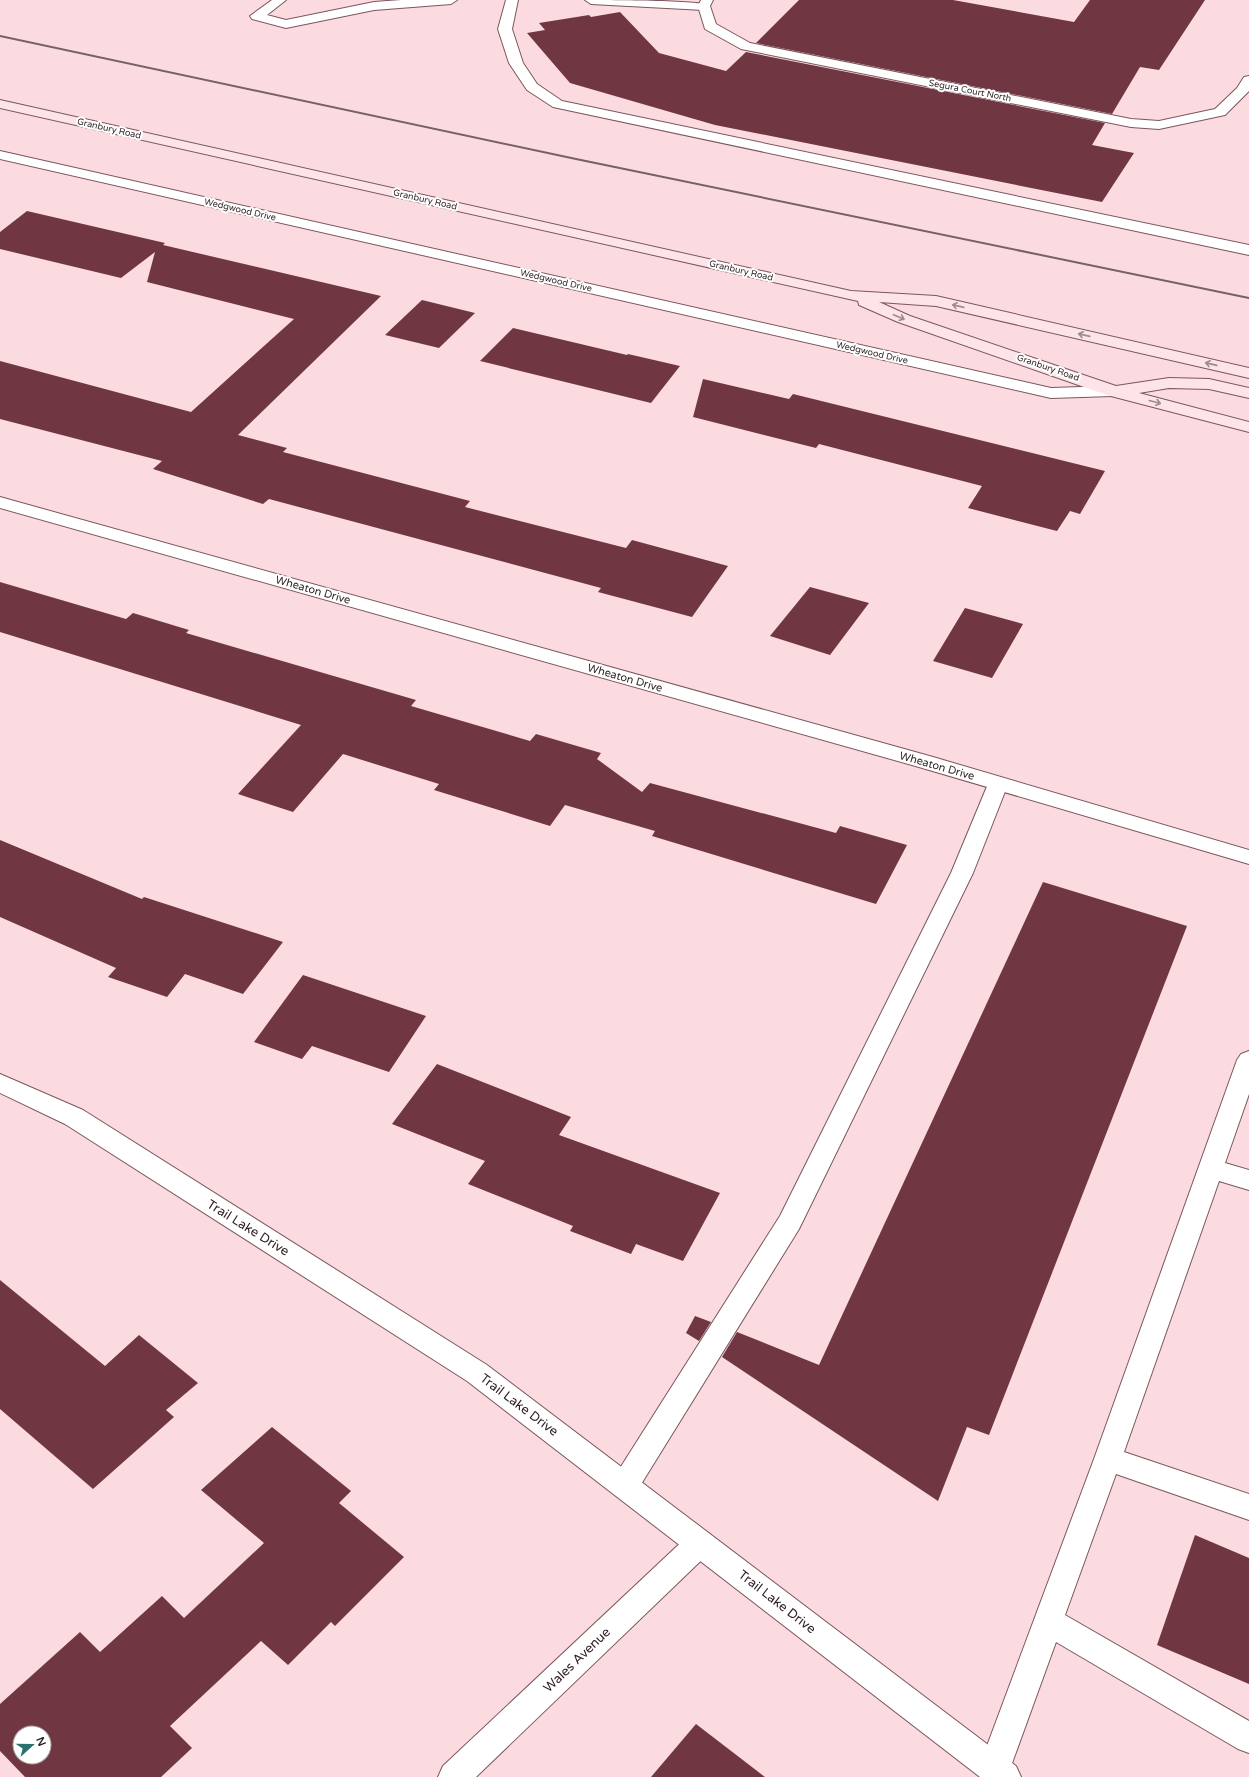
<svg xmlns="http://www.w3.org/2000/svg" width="1249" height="1777" viewBox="0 0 1249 1777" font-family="'Varela Round',sans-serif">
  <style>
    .building { fill: #703743; fill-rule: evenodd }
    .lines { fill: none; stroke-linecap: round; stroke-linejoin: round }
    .service-casing { stroke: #7a575c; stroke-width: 2 }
    .minor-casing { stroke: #7a575c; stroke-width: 2 }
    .tertiary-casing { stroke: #7a575c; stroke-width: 2 }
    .secondary-casing { stroke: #7a575c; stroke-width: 2 }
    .service { fill: #fff; fill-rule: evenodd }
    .minor { fill: #fff; fill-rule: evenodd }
    .tertiary { fill: #fff; fill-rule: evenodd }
    .secondary { fill: #fce4e8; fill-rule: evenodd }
    .rail { stroke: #766165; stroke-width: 2 }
    .oneway { stroke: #9f8b8e }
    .labels { text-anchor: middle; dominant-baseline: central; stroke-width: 4; stroke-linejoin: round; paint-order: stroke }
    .far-street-label { font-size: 9px; fill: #2d1e21; stroke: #fff }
    .street-label { font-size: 11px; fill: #2d1e21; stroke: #fff }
    .near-street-label { font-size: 13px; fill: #2d1e21; stroke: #fff }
  </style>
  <rect width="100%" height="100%" fill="#fcdbe0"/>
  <g class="building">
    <polygon points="799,0 953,0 1074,22 1090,0 1205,0 1159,70 1140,67 1112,114 756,43"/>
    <polygon points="620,12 659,53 726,71 746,52 1105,123 1092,145 1134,153 1102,202 715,125 570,83 527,33 545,30 539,23 589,15 591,17"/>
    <polygon points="27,211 165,243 163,245 381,296 238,435 287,448 283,452 470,501 465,507 626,548 632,540 728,566 692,617 598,592 601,588 269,499 263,504 153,469 162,461 0,419 0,361 191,412 294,319 147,282 155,252 121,278 0,249 0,232"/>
    <polygon points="422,300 475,313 439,348 385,335"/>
    <polygon points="513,328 627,355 628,354 680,366 651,403 480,361"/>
    <polygon points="703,379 789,399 793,394 1105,471 1080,514 1070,511 1057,531 968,508 982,486 819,444 816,448 693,417"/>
    <polygon points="0,582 126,619 133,613 189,630 186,633 416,700 411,706 530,741 536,734 601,753 597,759 642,792 650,783 836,833 840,826 907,845 876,904 652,836 655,831 565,805 550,826 434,790 439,784 343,754 293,812 238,794 301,725 0,632"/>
    <polygon points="810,587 869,603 830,655 770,636"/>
    <polygon points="965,608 1023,624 992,678 933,661"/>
    <polygon points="0,840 142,899 144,897 283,942 243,994 185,974 167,997 108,977 116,968 0,917"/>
    <polygon points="1043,882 1187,926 989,1435 967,1427 938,1501 722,1357 737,1332 819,1365"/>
    <polygon points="303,975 426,1016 389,1072 312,1046 302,1059 254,1042"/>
    <polygon points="437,1064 571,1117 559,1135 720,1193 683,1261 636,1244 631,1254 570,1231 573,1226 468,1184 485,1161 392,1124"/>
    <polygon points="0,1280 105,1366 139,1335 198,1383 166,1410 174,1417 93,1489 0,1409"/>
    <polygon points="695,1316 711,1322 699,1341 686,1333"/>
    <path d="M272 1427 351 1491 339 1503 404 1557 335 1626 331 1622 288 1665 261 1641 170 1726 192 1748 161 1777H25L0 1751V1704L80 1632 100 1652 162 1596 184 1618 264 1543 201 1490ZM20 1733H44V1757H20Z"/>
    <polygon points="1195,1535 1249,1558 1249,1684 1157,1645"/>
    <polygon points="696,1724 765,1777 651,1777"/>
  </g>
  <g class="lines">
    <g class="service-casing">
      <g id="service">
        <polygon points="272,0 286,0 267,15 286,20 374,2 401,0 457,0 451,4 374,10 286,28 252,19 250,16"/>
        <polygon points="506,0 518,0 512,29 523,63 537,84 562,101 1249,245 1249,255 553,107 527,90 509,63 498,29"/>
        <path d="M585 0C601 0 704 0 710 6L704 10 591 4Z"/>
        <polygon points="998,777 1005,779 1008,784 973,873 799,1229 635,1494 625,1498 615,1494 611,1485 615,1476 780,1216 951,873 988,784 991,779"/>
        <polygon points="1249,1051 1249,1094 1225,1163 1249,1170 1249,1190 1219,1181 1124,1452 1249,1494 1249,1520 1116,1474 1065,1615 1249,1721 1249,1753 1238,1749 1056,1642 1007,1777 981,1777 978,1770 1094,1459 1237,1060 1241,1054"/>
      </g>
    </g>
    <g class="minor-casing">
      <g id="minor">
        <polygon points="701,0 713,0 710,6 716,24 750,43 1131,119 1159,121 1215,109 1237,88 1244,77 1249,76 1249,91 1225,115 1159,129 1131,127 741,49 705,29 698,6"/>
        <polygon points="0,151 1051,388 1113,386 1119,387 1121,391 1119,395 1113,396 1051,398 0,159"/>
        <polygon points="0,497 933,757 1249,850 1249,864 919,767 0,508"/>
        <polygon points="700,1530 710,1534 714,1543 710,1552 476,1777 438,1777 443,1766 690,1534"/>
      </g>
    </g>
    <g class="tertiary-casing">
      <polygon id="tertiary" points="0,1074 83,1110 487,1365 1016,1766 1021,1777 980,1777 467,1381 65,1124 0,1093"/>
    </g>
    <g class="secondary-casing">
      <polygon id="secondary" points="0,100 851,291 936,296 1249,368 1249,378 936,306 879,302 910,316 1116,386 1169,378 1209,379 1249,388 1249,398 1209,389 1169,388 1139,393 1249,422 1249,432 1107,395 898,322 859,305 858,301 0,108"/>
    </g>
    <use href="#service" class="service"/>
    <use href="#minor" class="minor"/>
    <use href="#tertiary" class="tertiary"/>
    <use href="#secondary" class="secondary"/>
    <polyline class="rail" points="0,36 576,159 1249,298"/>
  </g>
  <defs><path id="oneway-shaft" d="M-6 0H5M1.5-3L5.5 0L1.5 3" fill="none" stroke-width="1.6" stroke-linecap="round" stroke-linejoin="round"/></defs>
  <g class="oneway">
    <use href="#oneway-shaft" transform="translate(958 306) rotate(-167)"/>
    <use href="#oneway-shaft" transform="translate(899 317) rotate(23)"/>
    <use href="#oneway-shaft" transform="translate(1084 335) rotate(-167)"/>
    <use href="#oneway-shaft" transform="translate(1211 364) rotate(-167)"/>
    <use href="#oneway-shaft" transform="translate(1155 402) rotate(15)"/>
  </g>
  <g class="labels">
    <g class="far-street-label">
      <text transform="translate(970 91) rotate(11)">Segura Court North</text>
      <text transform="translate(109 129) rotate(13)">Granbury Road</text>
      <text transform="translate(425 200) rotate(13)">Granbury Road</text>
      <text transform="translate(240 210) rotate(13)">Wedgwood Drive</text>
      <text transform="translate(741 271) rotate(13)">Granbury Road</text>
      <text transform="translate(556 281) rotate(13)">Wedgwood Drive</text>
      <text transform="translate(872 353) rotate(13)">Wedgwood Drive</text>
      <text transform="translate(1048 368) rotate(19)">Granbury Road</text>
    </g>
    <g class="street-label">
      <text transform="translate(313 590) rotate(16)">Wheaton Drive</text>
      <text transform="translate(625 678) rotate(16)">Wheaton Drive</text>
      <text transform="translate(937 766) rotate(16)">Wheaton Drive</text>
    </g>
    <g class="near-street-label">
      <text transform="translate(248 1228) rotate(32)">Trail Lake Drive</text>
      <text transform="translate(519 1405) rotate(37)">Trail Lake Drive</text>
      <text transform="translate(777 1602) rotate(38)">Trail Lake Drive</text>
      <text transform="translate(577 1660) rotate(-44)">Wales Avenue</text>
    </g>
  </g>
  <g transform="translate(32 1745) rotate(69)"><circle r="19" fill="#ffffff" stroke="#aba5a6"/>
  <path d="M0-3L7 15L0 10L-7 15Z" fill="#29726d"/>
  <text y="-6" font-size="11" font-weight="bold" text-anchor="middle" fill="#2d1e21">N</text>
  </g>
</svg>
